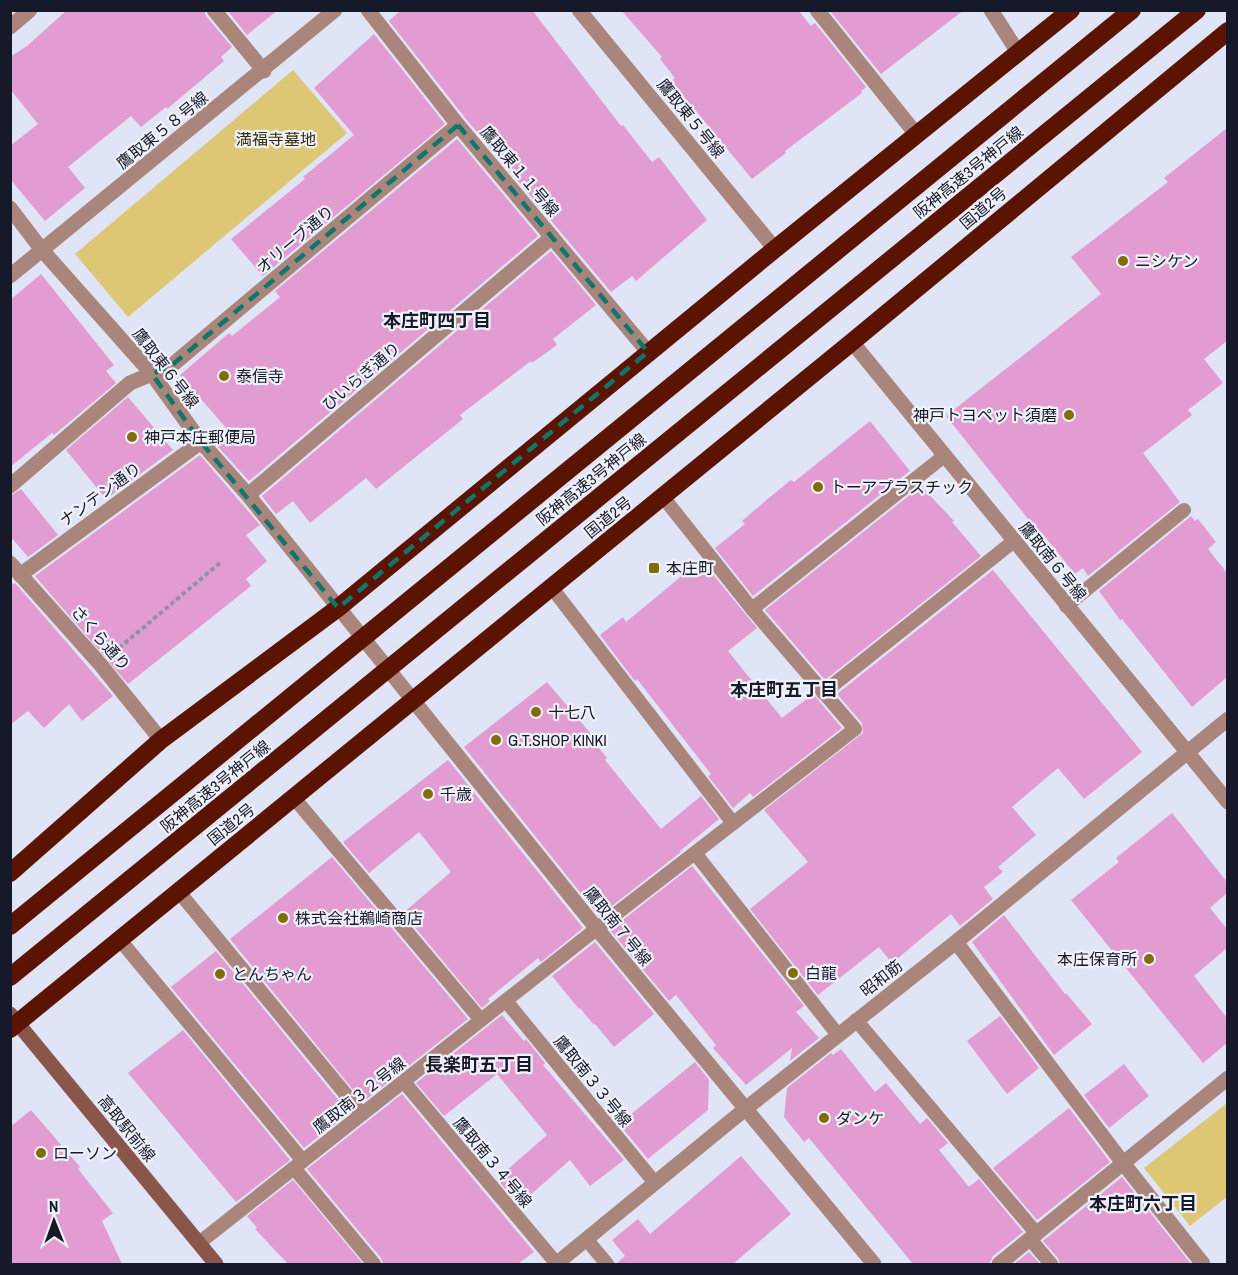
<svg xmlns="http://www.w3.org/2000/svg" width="1238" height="1275" viewBox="0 0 1238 1275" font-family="'Archivo Narrow','Noto Sans JP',sans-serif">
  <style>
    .green { fill: #ddc774 }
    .building { fill: #e29cd2 }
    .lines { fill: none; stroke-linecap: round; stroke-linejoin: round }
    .path { stroke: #8f92a4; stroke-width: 4; stroke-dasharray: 4.5 3; stroke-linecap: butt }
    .lane { stroke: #aa857b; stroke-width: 14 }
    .street { stroke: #aa857b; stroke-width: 15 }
    .secondary { stroke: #8a5649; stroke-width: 15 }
    .highway { stroke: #5c1402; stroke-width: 18 }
    .highway-bridge { stroke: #5c1402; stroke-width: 18 }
    .marked { fill: none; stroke: #0f766e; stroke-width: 4.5; stroke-dasharray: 12 8; stroke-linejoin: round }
    .poi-dot { fill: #826c08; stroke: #f0f2fb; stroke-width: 2 }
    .labels { text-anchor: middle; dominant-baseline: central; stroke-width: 4.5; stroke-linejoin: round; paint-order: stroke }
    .street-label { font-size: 16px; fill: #161929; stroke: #f0f2fb }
    .park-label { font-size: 16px; fill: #352c05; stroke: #f0f2fb }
    .poi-label { font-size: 16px; fill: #161929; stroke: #f0f2fb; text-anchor: start }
    .neighbourhood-label { font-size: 18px; font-weight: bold; fill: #161929; stroke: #f0f2fb }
  </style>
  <rect width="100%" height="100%" fill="#e0e4f7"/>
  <g class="green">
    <polygon points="293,70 347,133 128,317 75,254"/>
    <polygon points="1227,1103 1227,1197 1190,1226 1144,1168"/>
  </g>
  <g class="building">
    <polygon points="67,10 204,10 206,16 232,47 221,57 224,61 167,109 166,107 141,127 131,116 68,167 85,188 45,221 10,179 10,146 38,124 10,89 10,57 27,46"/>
    <polygon points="227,10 278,10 247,35"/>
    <polygon points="401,10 532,10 621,126 623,125 652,162 659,157 707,220 636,281 632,276 611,292 466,119 389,21"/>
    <polygon points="621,10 798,10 811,26 815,23 866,87 861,91 862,93 785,151 786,153 752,179 671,81 675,78 660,59 662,57"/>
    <polygon points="964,10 881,74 830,11 831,10"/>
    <polygon points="374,34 445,124 263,276 231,239 305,179 303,177 354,135 314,88"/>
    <polygon points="1227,128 1227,341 1204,359 1223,383 1188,410 1192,415 1143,453 1180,502 1088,576 1083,568 1075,574 1042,533 1040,534 946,416 1101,294 1071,257 1168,182 1164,178"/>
    <polygon points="457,139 538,236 249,481 212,440 227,429 180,375 229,333 232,336 280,297 275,291"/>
    <polygon points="551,251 596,305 553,339 557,345 532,363 531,361 460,415 463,419 376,489 366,478 310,523 293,501 276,514 262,496"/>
    <polygon points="41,274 114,365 106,371 116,383 54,435 52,433 10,467 10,300"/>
    <polygon points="128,397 173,450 106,499 66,450"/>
    <polygon points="870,421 910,471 753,596 715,548 745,524 742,521 770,497 791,480 794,482"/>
    <polygon points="200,455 260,525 246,535 267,561 246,579 251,586 128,684 35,576"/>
    <polygon points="921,486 954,521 952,522 981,556 825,680 765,610"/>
    <polygon points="21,489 58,535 28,557 10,536 10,496"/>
    <polygon points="1191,516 1195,521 1198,519 1216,542 1208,549 1227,573 1227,677 1192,707 1122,619 1120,620 1099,591"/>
    <polygon points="701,560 757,628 728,651 782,718 813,694 842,728 753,797 750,793 733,808 708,776 711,774 637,679 635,681 600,635 623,617 626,622"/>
    <polygon points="993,570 1142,752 1084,799 1058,768 1012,807 1036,835 998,867 1003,872 984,887 993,899 960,926 951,914 892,963 879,947 818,995 750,909 808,862 764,810 863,733 862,723 837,694"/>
    <polygon points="15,583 113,696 82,721 69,704 44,728 28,711 10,725 10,586"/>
    <polygon points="547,682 592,735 590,737 607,758 605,760 661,829 701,796 719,819 680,851 681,852 599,916 464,747"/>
    <polygon points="448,760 583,928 541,962 538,958 488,999 490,1001 482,1008 403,913 451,872 419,832 369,873 343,842"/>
    <polygon points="1172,813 1227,882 1227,893 1210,908 1227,929 1227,948 1194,976 1227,1018 1227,1043 1203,1063 1071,900 1119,862 1116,858"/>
    <polygon points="332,857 468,1019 363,1102 230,939"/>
    <polygon points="692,866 804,1006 796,1012 819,1038 790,1061 792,1048 746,1085 713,1048 716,1045 676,995 669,1001 610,930"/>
    <polygon points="1004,915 1065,994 1066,993 1092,1024 1054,1055 972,942"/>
    <polygon points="595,942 654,1014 614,1047 595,1024 594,1025 580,1008 579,1009 552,976"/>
    <polygon points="216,951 349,1113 304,1148 171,987"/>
    <polygon points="502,1015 524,1041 526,1039 545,1063 543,1065 624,1160 590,1186 570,1160 519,1205 497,1179 547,1135 497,1074 444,1116 416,1083"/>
    <polygon points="1000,1016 1039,1068 1007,1094 967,1041"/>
    <polygon points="183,1030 290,1160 236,1202 128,1073"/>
    <polygon points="841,1049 875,1092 886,1083 920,1124 927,1118 948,1143 939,1150 969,1187 979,1179 1023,1232 993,1256 989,1264 913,1264 809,1138 804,1142 784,1117 787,1088 831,1053 833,1055"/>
    <polygon points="695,1062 709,1080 708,1110 648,1159 619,1124"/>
    <polygon points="1124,1064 1149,1096 1109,1128 1084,1095"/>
    <polygon points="402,1094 534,1252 518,1264 383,1264 381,1258 307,1169"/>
    <polygon points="1069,1108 1110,1162 1037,1220 993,1168"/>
    <polygon points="31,1110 80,1167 78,1169 113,1213 102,1221 122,1264 10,1264 10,1127"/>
    <polygon points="741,1156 791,1214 733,1264 616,1264 625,1256 612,1240 638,1219 650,1234"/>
    <polygon points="1122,1177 1191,1264 1060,1264 1058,1258 1043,1241"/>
    <polygon points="293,1180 363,1264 288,1264 255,1229 257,1228 247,1216"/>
    <polygon points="1029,1252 1040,1264 1014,1264"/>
  </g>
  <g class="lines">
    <polyline class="path" points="119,648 221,562"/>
    <g class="lane">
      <polyline points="552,588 733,823"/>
      <polyline points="1066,606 1184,510"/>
      <polyline points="752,609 944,456"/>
      <polyline points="823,693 1014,541"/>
      <polyline points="294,798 481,1020"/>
      <polyline points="695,853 838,1035"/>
      <polyline points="179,892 362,1114"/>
      <polyline points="120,940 303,1161"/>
      <polyline points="506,1001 655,1183"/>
      <polyline points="856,1020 1037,1234"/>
      <polyline points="404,1082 557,1264"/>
      <polyline points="294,1168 374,1264"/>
      <polyline points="1030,1239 1051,1264"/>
      <polyline points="587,1240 607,1264"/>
      <polyline points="199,1243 590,934 855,729 752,609 663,497"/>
    </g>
    <g class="street">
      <polyline points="214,10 264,71"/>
      <polyline points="368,10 458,125 648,352"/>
      <polyline points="579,10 775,249"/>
      <polyline points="817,10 916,134"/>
      <polyline points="991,10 1019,54"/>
      <polyline points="10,27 30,10"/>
      <polyline points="10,208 42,250 152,374 201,442 248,495 597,929 874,1264"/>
      <polyline points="10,276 335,10"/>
      <polyline points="852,342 1228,802"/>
      <polyline points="10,486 130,383 171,366 458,125"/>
      <polyline points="248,495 552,237"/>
      <polyline points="10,563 100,664 161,740"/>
      <polyline points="20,575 201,442"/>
      <polyline points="956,942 1123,1163 1203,1264"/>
      <polyline points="556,1264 744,1110 956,942 1228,719"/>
      <polyline points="999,1264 1228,1078"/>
    </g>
    <polyline class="secondary" points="10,1014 216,1264"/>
    <g class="highway">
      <polyline points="10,873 161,740 338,608 775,249 1071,10"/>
      <polyline points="10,1029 852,342 1228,31"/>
    </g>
    <g class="highway-bridge">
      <polyline points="10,926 1132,10"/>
      <polyline points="10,977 1197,10"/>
    </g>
  </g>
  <path class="marked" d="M458 125 648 352 338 608 201 442 152 374 171 366Z"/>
  <g class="poi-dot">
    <circle cx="1123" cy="261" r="6"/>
    <circle cx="224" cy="376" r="6"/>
    <circle cx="1069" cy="415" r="6"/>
    <circle cx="132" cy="437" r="6"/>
    <circle cx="818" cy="487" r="6"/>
    <rect x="648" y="562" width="12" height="12" rx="3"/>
    <circle cx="536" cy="712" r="6"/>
    <circle cx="496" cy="740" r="6"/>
    <circle cx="428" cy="794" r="6"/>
    <circle cx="283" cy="918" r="6"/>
    <circle cx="1149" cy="959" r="6"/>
    <circle cx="793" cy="973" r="6"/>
    <circle cx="220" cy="974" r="6"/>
    <circle cx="824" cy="1118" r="6"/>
    <circle cx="41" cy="1153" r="6"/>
  </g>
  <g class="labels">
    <g class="street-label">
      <text transform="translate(691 118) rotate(51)">鷹取東５号線</text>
      <text transform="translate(162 130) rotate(-39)">鷹取東５８号線</text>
      <text transform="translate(520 171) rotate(50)">鷹取東１１号線</text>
      <text transform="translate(968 172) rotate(-39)">阪神高速3号神戸線</text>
      <text transform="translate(983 208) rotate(-40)">国道2号</text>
      <text transform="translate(295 239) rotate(-40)">オリーブ通り</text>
      <text transform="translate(166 368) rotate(52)">鷹取東６号線</text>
      <text transform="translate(361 376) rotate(-40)">ひいらぎ通り</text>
      <text transform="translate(591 479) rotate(-39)">阪神高速3号神戸線</text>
      <text transform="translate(100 494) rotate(-36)">ナンテン通り</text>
      <text transform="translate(608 517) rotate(-39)">国道2号</text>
      <text transform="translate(1053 561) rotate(51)">鷹取南６号線</text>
      <text transform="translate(101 638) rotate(49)">さくら通り</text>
      <text transform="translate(215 786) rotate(-39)">阪神高速3号神戸線</text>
      <text transform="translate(231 824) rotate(-39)">国道2号</text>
      <text transform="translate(618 926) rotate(51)">鷹取南７号線</text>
      <text transform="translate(881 978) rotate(-38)">昭和筋</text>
      <text transform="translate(593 1081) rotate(51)">鷹取南３３号線</text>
      <text transform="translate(359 1095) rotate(-38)">鷹取南３２号線</text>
      <text transform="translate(127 1128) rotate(51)">高取駅前線</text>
      <text transform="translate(493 1162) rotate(50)">鷹取南３４号線</text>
    </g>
    <g class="park-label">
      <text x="276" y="139">満福寺墓地</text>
    </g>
    <g class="poi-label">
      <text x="1135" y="261">ニシケン</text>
      <text x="236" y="376">泰信寺</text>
      <text x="1057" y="415" text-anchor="end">神戸トヨペット須磨</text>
      <text x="144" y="437">神戸本庄郵便局</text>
      <text x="830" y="487">トーアプラスチック</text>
      <text x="666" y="568">本庄町</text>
      <text x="548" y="712">十七八</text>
      <text x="508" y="740">G.T.SHOP KINKI</text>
      <text x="440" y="794">千歳</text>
      <text x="295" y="918">株式会社鵜崎商店</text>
      <text x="1137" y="959" text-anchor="end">本庄保育所</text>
      <text x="805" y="973">白龍</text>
      <text x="232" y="974">とんちゃん</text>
      <text x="836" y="1118">ダンケ</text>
      <text x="53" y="1153">ローソン</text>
    </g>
    <g class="neighbourhood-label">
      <text x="437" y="320">本庄町四丁目</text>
      <text x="784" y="689">本庄町五丁目</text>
      <text x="479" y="1064">長楽町五丁目</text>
      <text x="1143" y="1203">本庄町六丁目</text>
    </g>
  </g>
  <rect width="1238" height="1275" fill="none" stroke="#161929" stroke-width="24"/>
  <g transform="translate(54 1221) rotate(359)" stroke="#f0f2fb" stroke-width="4.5" paint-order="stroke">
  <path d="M0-4.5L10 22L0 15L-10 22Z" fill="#161929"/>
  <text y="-9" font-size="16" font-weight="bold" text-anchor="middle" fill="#161929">N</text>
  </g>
</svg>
